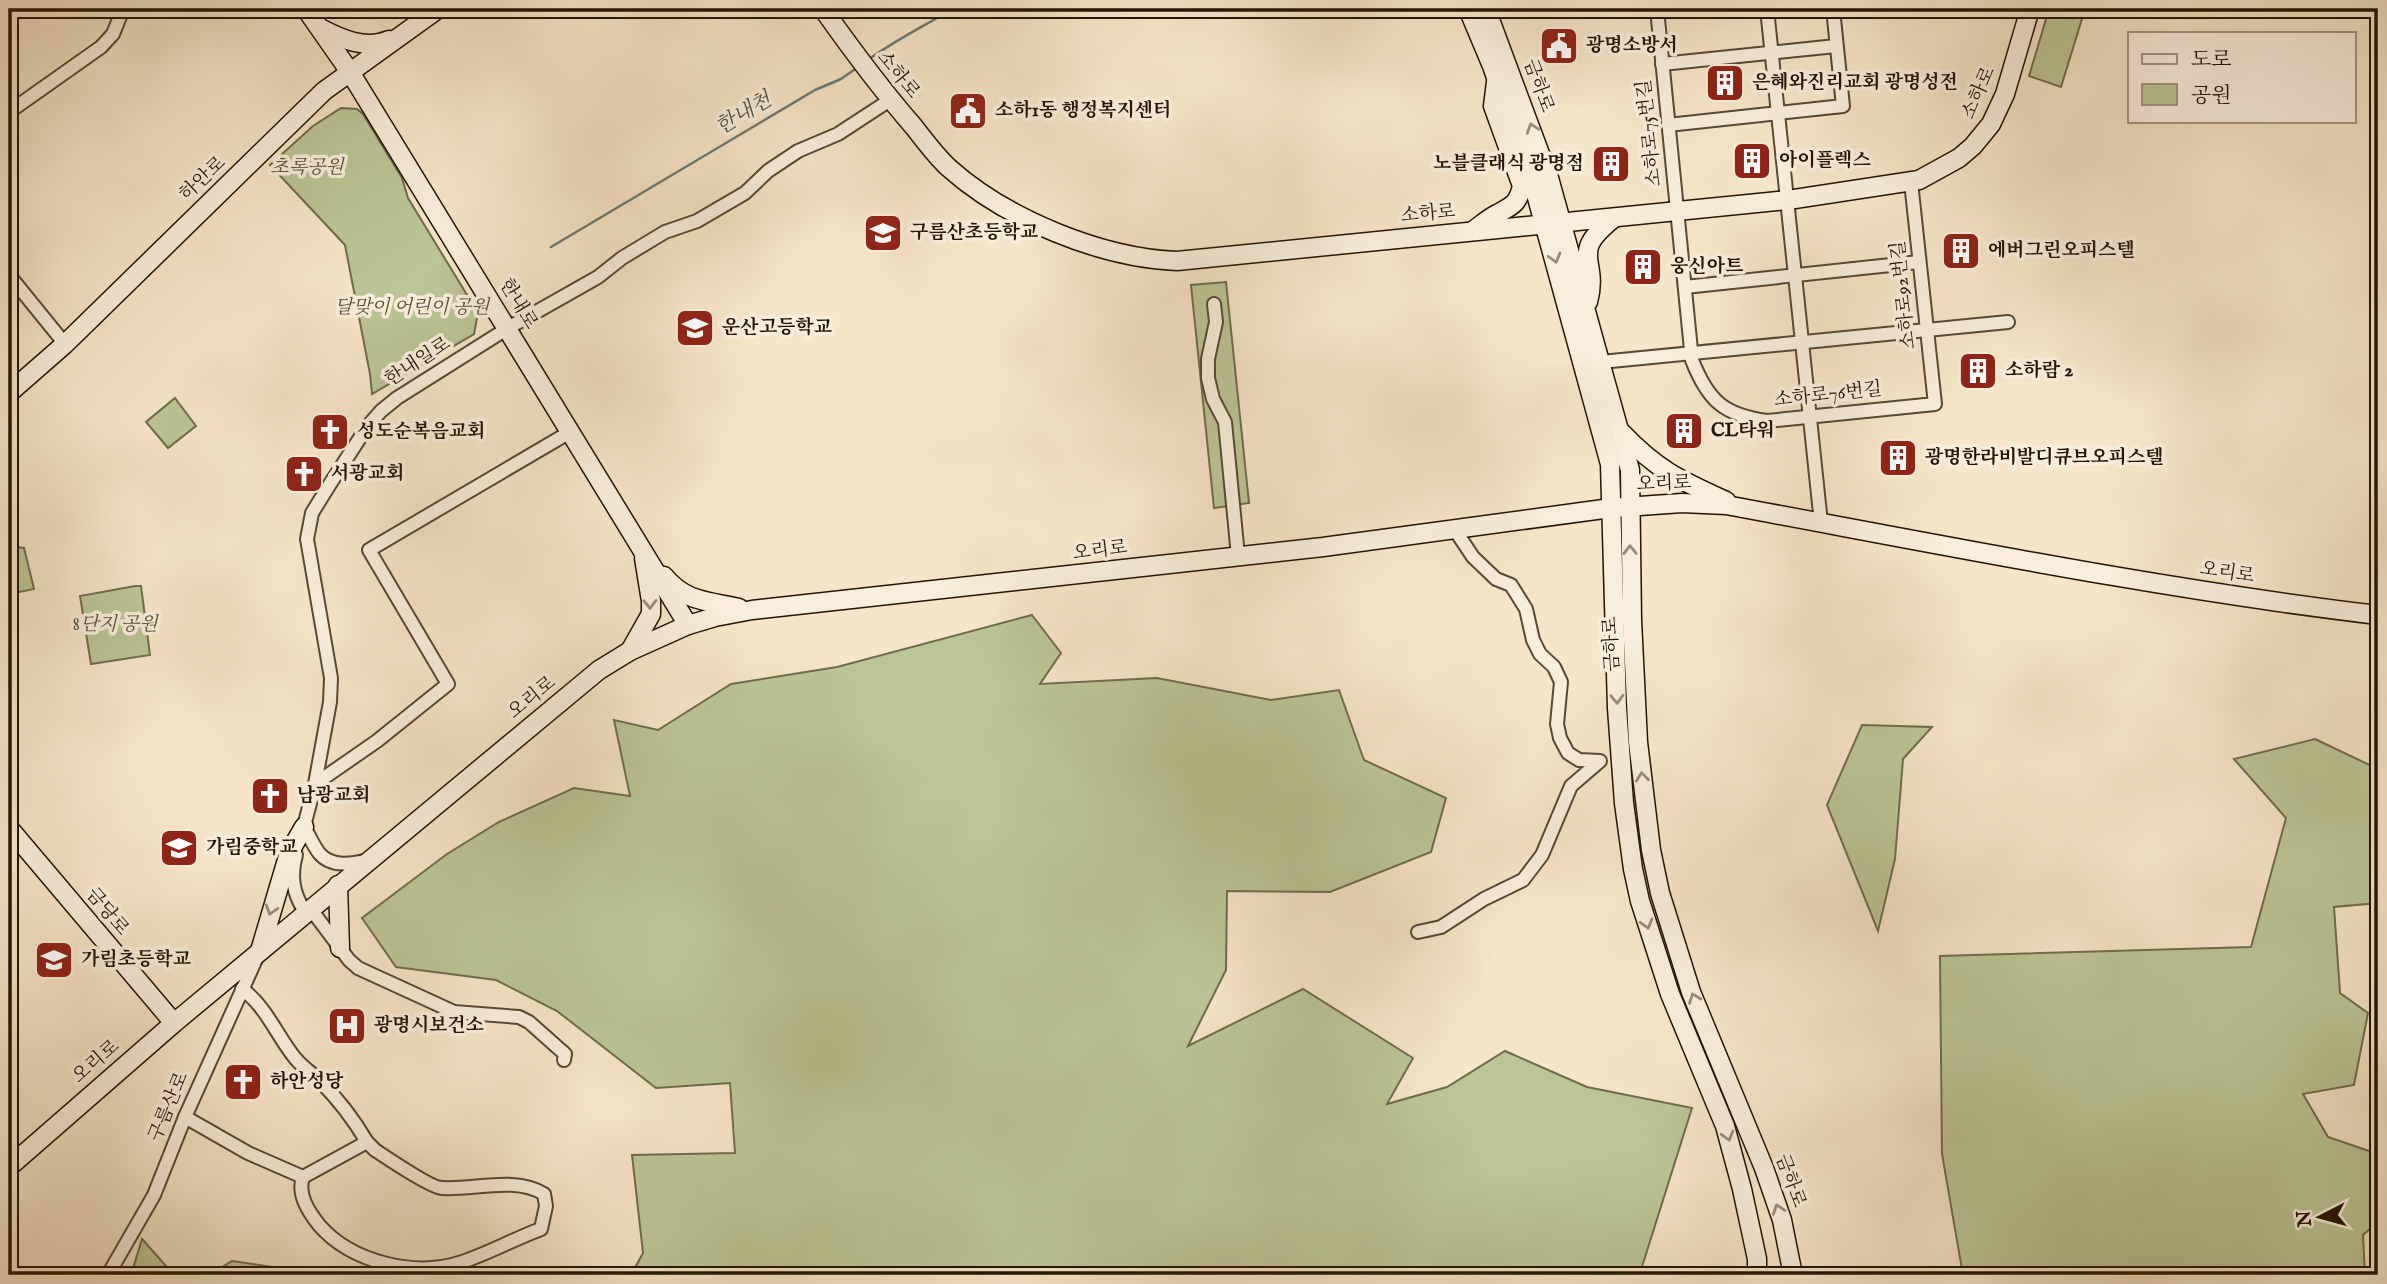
<svg xmlns="http://www.w3.org/2000/svg" width="2387" height="1284" viewBox="0 0 2387 1284" font-family="'IM FELL English','Noto Serif KR',serif">
  <style>
    .green { fill: #bcc596; stroke: #706c4c; stroke-width: 2 }
    .lines { fill: none; stroke-linecap: round; stroke-linejoin: round }
    .stream { stroke: #6d7a71; stroke-width: 2.5 }
    .street-casing { stroke: #584834; stroke-width: 16 }
    .secondary-casing { stroke: #241302; stroke-width: 21 }
    .street { stroke: #f9eedb; stroke-width: 12 }
    .secondary { stroke: #f9eedb; stroke-width: 18 }
    .oneway { stroke: #998b79 }
    .labels { text-anchor: middle; dominant-baseline: central; stroke-width: 7; stroke-linejoin: round; paint-order: stroke }
    .poi-label { font-size: 19px; font-weight: bold; fill: #241302; stroke: #f9eedb; text-anchor: start }
    .street-label { font-size: 19px; fill: #241302; stroke: #f9eedb }
    .park-label { font-size: 19px; font-style: italic; fill: #595136; stroke: #f9eedb }
    .water-label { font-size: 21px; font-style: italic; fill: #4e4f43; stroke: #f9eedb }
  </style>
  <rect width="100%" height="100%" fill="#f6e5c8"/>
  <filter id="stains"><feTurbulence type="fractalNoise" baseFrequency=".00286" numOctaves="4"/><feColorMatrix values="0 0 0 0 .2 0 0 0 0 .09 0 0 0 0 .02 0 0 0 .5 -.17"/></filter>
  <radialGradient id="worn" r=".72"><stop offset=".6" stop-color="#630" stop-opacity="0"/><stop offset="1" stop-color="#630" stop-opacity=".3"/></radialGradient>
  <g class="green">
    <polygon points="2049,9 2085,9 2061,87 2029,76"/>
    <polygon points="341,108 357,109 363,114 402,178 408,198 478,313 474,334 372,394 370,374 345,245 270,165 313,126"/>
    <polygon points="1226,282 1249,503 1214,508 1191,285"/>
    <polygon points="175,398 196,426 168,448 146,422"/>
    <polygon points="9,546 24,548 34,589 9,594"/>
    <polygon points="135,586 141,586 150,655 91,664 80,596"/>
    <polygon points="1032,615 1061,653 1040,684 1157,678 1271,700 1339,690 1364,760 1446,798 1431,852 1330,892 1227,891 1226,970 1188,1046 1303,989 1413,1058 1387,1104 1447,1087 1505,1051 1587,1087 1692,1108 1641,1270 1642,1275 631,1275 643,1253 632,1155 735,1153 730,1083 656,1088 557,1011 496,980 396,967 362,918 447,854 499,822 574,788 630,796 614,720 658,730 731,684 837,667"/>
    <polygon points="1862,725 1932,727 1903,759 1895,859 1878,931 1827,805"/>
    <polygon points="2315,739 2378,769 2378,903 2334,907 2340,993 2368,1013 2354,1085 2303,1094 2328,1137 2378,1154 2378,1222 2363,1235 2365,1275 1963,1275 1942,1154 1940,956 2251,947 2286,818 2234,759"/>
    <polygon points="142,1239 174,1275 131,1275"/>
    <polygon points="232,1261 301,1271 300,1275 209,1275"/>
  </g>
  <g class="lines">
    <g class="stream">
      <path d="M869 59C896 40 925 25 953 9"/>
      <polyline points="551,247 815,90 841,79 858,67"/>
    </g>
    <g class="street-casing">
      <g id="street">
        <path d="M1657 9 1692 360C1708 401 1724 415 1767 421L1935 404 1911 182"/>
        <polyline points="1767,9 1821,523"/>
        <polyline points="1662,64 1836,46"/>
        <polyline points="9,112 101,47 113,34 123,9"/>
        <polyline points="1668,125 1843,106 1833,9"/>
        <polyline points="9,275 65,344"/>
        <polyline points="1685,287 1919,262"/>
        <polyline points="1214,304 1216,322 1208,359 1208,378 1213,399 1225,422 1238,556"/>
        <polyline points="1601,362 2008,322"/>
        <polyline points="315,784 377,741 448,684 369,550 570,432"/>
        <path d="M304 827C309 835 313 845 319 853 331 868 353 864 369 860"/>
        <polyline points="302,834 315,784 330,702 331,678 307,539 312,513 330,484 367,427 381,411 397,398 508,328 598,277 622,258 665,232 697,221 745,193 768,171 798,151 838,134 890,100"/>
        <path d="M296 855C290 877 293 893 305 912"/>
        <polyline points="310,908 349,960 358,968 454,1012 519,1017 529,1022 565,1054 564,1060"/>
        <polyline points="1418,932 1441,927 1484,899 1523,880 1542,855 1571,786 1600,761 1579,760 1568,753 1560,738 1557,724 1561,682 1554,667 1540,654 1533,640 1526,609 1511,585 1496,579 1473,557 1455,530"/>
        <path d="M242 989C266 1006 277 1036 295 1058 302 1067 312 1073 320 1081 338 1099 354 1120 367 1142L303 1177"/>
        <path d="M185 1117 248 1153 303 1177C297 1194 308 1211 319 1225 351 1262 415 1278 462 1262 489 1253 514 1239 541 1229L546 1206 544 1194C515 1176 475 1190 442 1188 431 1188 387 1158 375 1150L367 1142"/>
        <polyline points="108,1275 154,1195 185,1117 257,957"/>
      </g>
    </g>
    <g class="secondary-casing">
      <g id="secondary">
        <polyline points="306,9 350,72 688,625"/>
        <path d="M823 9C852 50 881 89 914 127 925 141 936 156 949 168 1006 219 1101 258 1177 261L1788 200 1919 180 1959 158 1973 146 1991 124 2005 94 2030 9"/>
        <polyline points="1468,9 1492,66 1533,183 1610,464 1617,708 1624,803 1633,869 1640,901 1670,994 1725,1126 1742,1189 1757,1259 1757,1275"/>
        <polyline points="1486,9 1549,178 1630,470 1632,620 1638,742 1651,850 1660,893 1691,992 1764,1168 1782,1220 1793,1275"/>
        <path d="M320 28C341 39 366 50 389 40"/>
        <path d="M1474 230C1481 225 1489 218 1497 214 1512 206 1518 204 1522 186L1493 106 1496 82"/>
        <path d="M1588 302C1600 258 1567 255 1614 218"/>
        <polyline points="9,393 65,344 324,91 438,9"/>
        <path d="M1622 433C1657 470 1680 480 1726 501"/>
        <path d="M664 576C685 602 708 601 739 608"/>
        <polyline points="630,651 651,614 651,601 644,558"/>
        <polyline points="9,828 174,1023"/>
        <polyline points="338,885 340,948"/>
        <polyline points="260,951 289,853 304,827"/>
        <path d="M9 1167 174 1023 599 670 630 651 688 625 715 617 752 610 1323 547 1611 508 1682 503 1726 505C1943 545 2159 589 2378 615"/>
      </g>
    </g>
    <use href="#street" class="street"/>
    <use href="#secondary" class="secondary"/>
  </g>
  <defs><path id="oneway-chevron" d="M-2-3.5L2.5 0L-2 3.5" fill="none" stroke-width="1.6" stroke-linecap="round" stroke-linejoin="round" transform="scale(1.75)"/></defs>
  <g class="oneway">
    <use href="#oneway-chevron" transform="translate(1532 128) rotate(-109)"/>
    <use href="#oneway-chevron" transform="translate(1555 258) rotate(74)"/>
    <use href="#oneway-chevron" transform="translate(1630 550) rotate(-91)"/>
    <use href="#oneway-chevron" transform="translate(650 604) rotate(89)"/>
    <use href="#oneway-chevron" transform="translate(1617 699) rotate(88)"/>
    <use href="#oneway-chevron" transform="translate(1642 777) rotate(-96)"/>
    <use href="#oneway-chevron" transform="translate(271 910) rotate(107)"/>
    <use href="#oneway-chevron" transform="translate(1647 924) rotate(74)"/>
    <use href="#oneway-chevron" transform="translate(1694 998) rotate(-111)"/>
    <use href="#oneway-chevron" transform="translate(1728 1136) rotate(74)"/>
    <use href="#oneway-chevron" transform="translate(1778 1209) rotate(-109)"/>
  </g>
  <defs>
    <g id="civic-square" transform="scale(2.0125)"><rect x="-9" y="-9" width="18" height="18" rx="4" fill="#8f2418" stroke="#f9eedb"/><path d="M-.6-6.5H3V-4.5H.6V-3L4-1V1h2V6H-6V1h2V-1L-.6-3ZM-1.2 2.5V6h2.4V2.5Z" fill="#fff"/></g>
    <g id="building-square" transform="scale(2.0125)"><rect x="-9" y="-9" width="18" height="18" rx="4" fill="#8f2418" stroke="#f9eedb"/><path d="M-4-6H4V6H1V3H-1V6H-4ZM-2.5-4.3h1.7v1.8h-1.7ZM.8-4.3h1.7v1.8H.8ZM-2.5-1h1.7V.8h-1.7ZM.8-1h1.7V.8H.8Z" fill="#fff"/></g>
    <g id="school-square" transform="scale(2.0125)"><rect x="-9" y="-9" width="18" height="18" rx="4" fill="#8f2418" stroke="#f9eedb"/><path d="M0-5L7-2L0 1L-7-2ZM-4 1L0 2.5L4 1V4Q0 6-4 4Z" fill="#fff"/></g>
    <g id="church-square" transform="scale(2.0125)"><rect x="-9" y="-9" width="18" height="18" rx="4" fill="#8f2418" stroke="#f9eedb"/><path d="M-1.2-6h2.4v3.5h3.3v2.4h-3.3V6h-2.4V-.1h-3.3v-2.4h3.3Z" fill="#fff"/></g>
    <g id="hospital-square" transform="scale(2.0125)"><rect x="-9" y="-9" width="18" height="18" rx="4" fill="#8f2418" stroke="#f9eedb"/><path d="M-5-5h3v3.5h4V-5h3V5h-3V1.5h-4V5h-3Z" fill="#fff"/></g>
  </defs>
  <g fill-rule="evenodd">
    <use href="#civic-square" x="1559" y="46"/>
    <use href="#building-square" x="1725" y="83"/>
    <use href="#civic-square" x="968" y="111"/>
    <use href="#building-square" x="1752" y="161"/>
    <use href="#building-square" x="1611" y="164"/>
    <use href="#school-square" x="883" y="233"/>
    <use href="#building-square" x="1961" y="251"/>
    <use href="#building-square" x="1643" y="267"/>
    <use href="#school-square" x="695" y="328"/>
    <use href="#building-square" x="1978" y="371"/>
    <use href="#building-square" x="1684" y="431"/>
    <use href="#church-square" x="330" y="432"/>
    <use href="#building-square" x="1898" y="458"/>
    <use href="#church-square" x="304" y="474"/>
    <use href="#church-square" x="270" y="796"/>
    <use href="#school-square" x="179" y="848"/>
    <use href="#school-square" x="54" y="960"/>
    <use href="#hospital-square" x="347" y="1026"/>
    <use href="#church-square" x="243" y="1082"/>
  </g>
  <g class="labels">
    <g class="poi-label">
      <text x="1586" y="46">광명소방서</text>
      <text x="1752" y="83">은혜와진리교회 광명성전</text>
      <text x="995" y="111">소하1동 행정복지센터</text>
      <text x="1779" y="161">아이플렉스</text>
      <text x="1584" y="164" text-anchor="end">노블클래식 광명점</text>
      <text x="910" y="233">구름산초등학교</text>
      <text x="1988" y="251">에버그린오피스텔</text>
      <text x="1670" y="267">웅신아트</text>
      <text x="722" y="328">운산고등학교</text>
      <text x="2005" y="371">소하람 2</text>
      <text x="1711" y="431">CL타워</text>
      <text x="357" y="432">성도순복음교회</text>
      <text x="1925" y="458">광명한라비발디큐브오피스텔</text>
      <text x="331" y="474">서광교회</text>
      <text x="297" y="796">남광교회</text>
      <text x="206" y="848">가림중학교</text>
      <text x="81" y="960">가림초등학교</text>
      <text x="374" y="1026">광명시보건소</text>
      <text x="270" y="1082">하안성당</text>
    </g>
    <g class="street-label">
      <text transform="translate(898 75) rotate(51)">소하로</text>
      <text transform="translate(1538 86) rotate(70)">금하로</text>
      <text transform="translate(1979 93) rotate(-66)">소하로</text>
      <text transform="translate(1650 133) rotate(-96)">소하로75번길</text>
      <text transform="translate(203 179) rotate(-43)">하안로</text>
      <text transform="translate(1428 214) rotate(-5)">소하로</text>
      <text transform="translate(1904 295) rotate(-96)">소하로92번길</text>
      <text transform="translate(518 304) rotate(59)">한내로</text>
      <text transform="translate(418 362) rotate(-33)">한내일로</text>
      <text transform="translate(1828 395) rotate(-6)">소하로76번길</text>
      <text transform="translate(1664 484) rotate(-2)">오리로</text>
      <text transform="translate(1100 551) rotate(-7)">오리로</text>
      <text transform="translate(2227 573) rotate(9)">오리로</text>
      <text transform="translate(1612 644) rotate(-93)">금하로</text>
      <text transform="translate(532 698) rotate(-39)">오리로</text>
      <text transform="translate(107 912) rotate(50)">금당로</text>
      <text transform="translate(96 1062) rotate(-41)">오리로</text>
      <text transform="translate(169 1107) rotate(-67)">구름산로</text>
      <text transform="translate(1790 1181) rotate(70)">금하로</text>
    </g>
    <g class="park-label">
      <text x="307" y="168">초록공원</text>
      <text x="412" y="308">달맞이 어린이 공원</text>
      <text x="115" y="625">8단지 공원</text>
    </g>
    <g class="water-label">
      <text transform="translate(744 114) rotate(-31)">한내천</text>
    </g>
  </g>
  <rect width="2387" height="1284" fill="none" stroke="#f6e5c8" stroke-width="35"/>
  <rect x="10" y="10" width="2366" height="1263" fill="none" stroke="#241302" stroke-width="3.5"/>
  <rect x="18" y="18" width="2352" height="1249" fill="none" stroke="#241302" stroke-width="2"/>
  <rect x="2128" y="32" width="228" height="91" fill="#f9eedb" stroke="#a49684" stroke-width="2"/>
  <rect x="2142" y="54" width="35" height="10" fill="#f9eedb" stroke="#a49684" stroke-width="2"/>
  <text x="2191" y="66" font-size="21" fill="#241302">도로</text>
  <rect x="2142" y="84" width="35" height="21" fill="#bcc596" stroke="#a49684" stroke-width="2"/>
  <text x="2191" y="102" font-size="21" fill="#241302">공원</text>
  <g transform="translate(2320 1217) rotate(264)" stroke="#f9eedb" stroke-width="5" paint-order="stroke">
  <path d="M0-5L12 26L0 18L-12 26Z" fill="#241302"/>
  <text y="-10" font-size="19" font-weight="bold" text-anchor="middle" fill="#241302">N</text>
  </g>
  <rect width="100%" height="100%" filter="url(#stains)"/>
  <rect width="100%" height="100%" fill="url(#worn)"/>
</svg>
